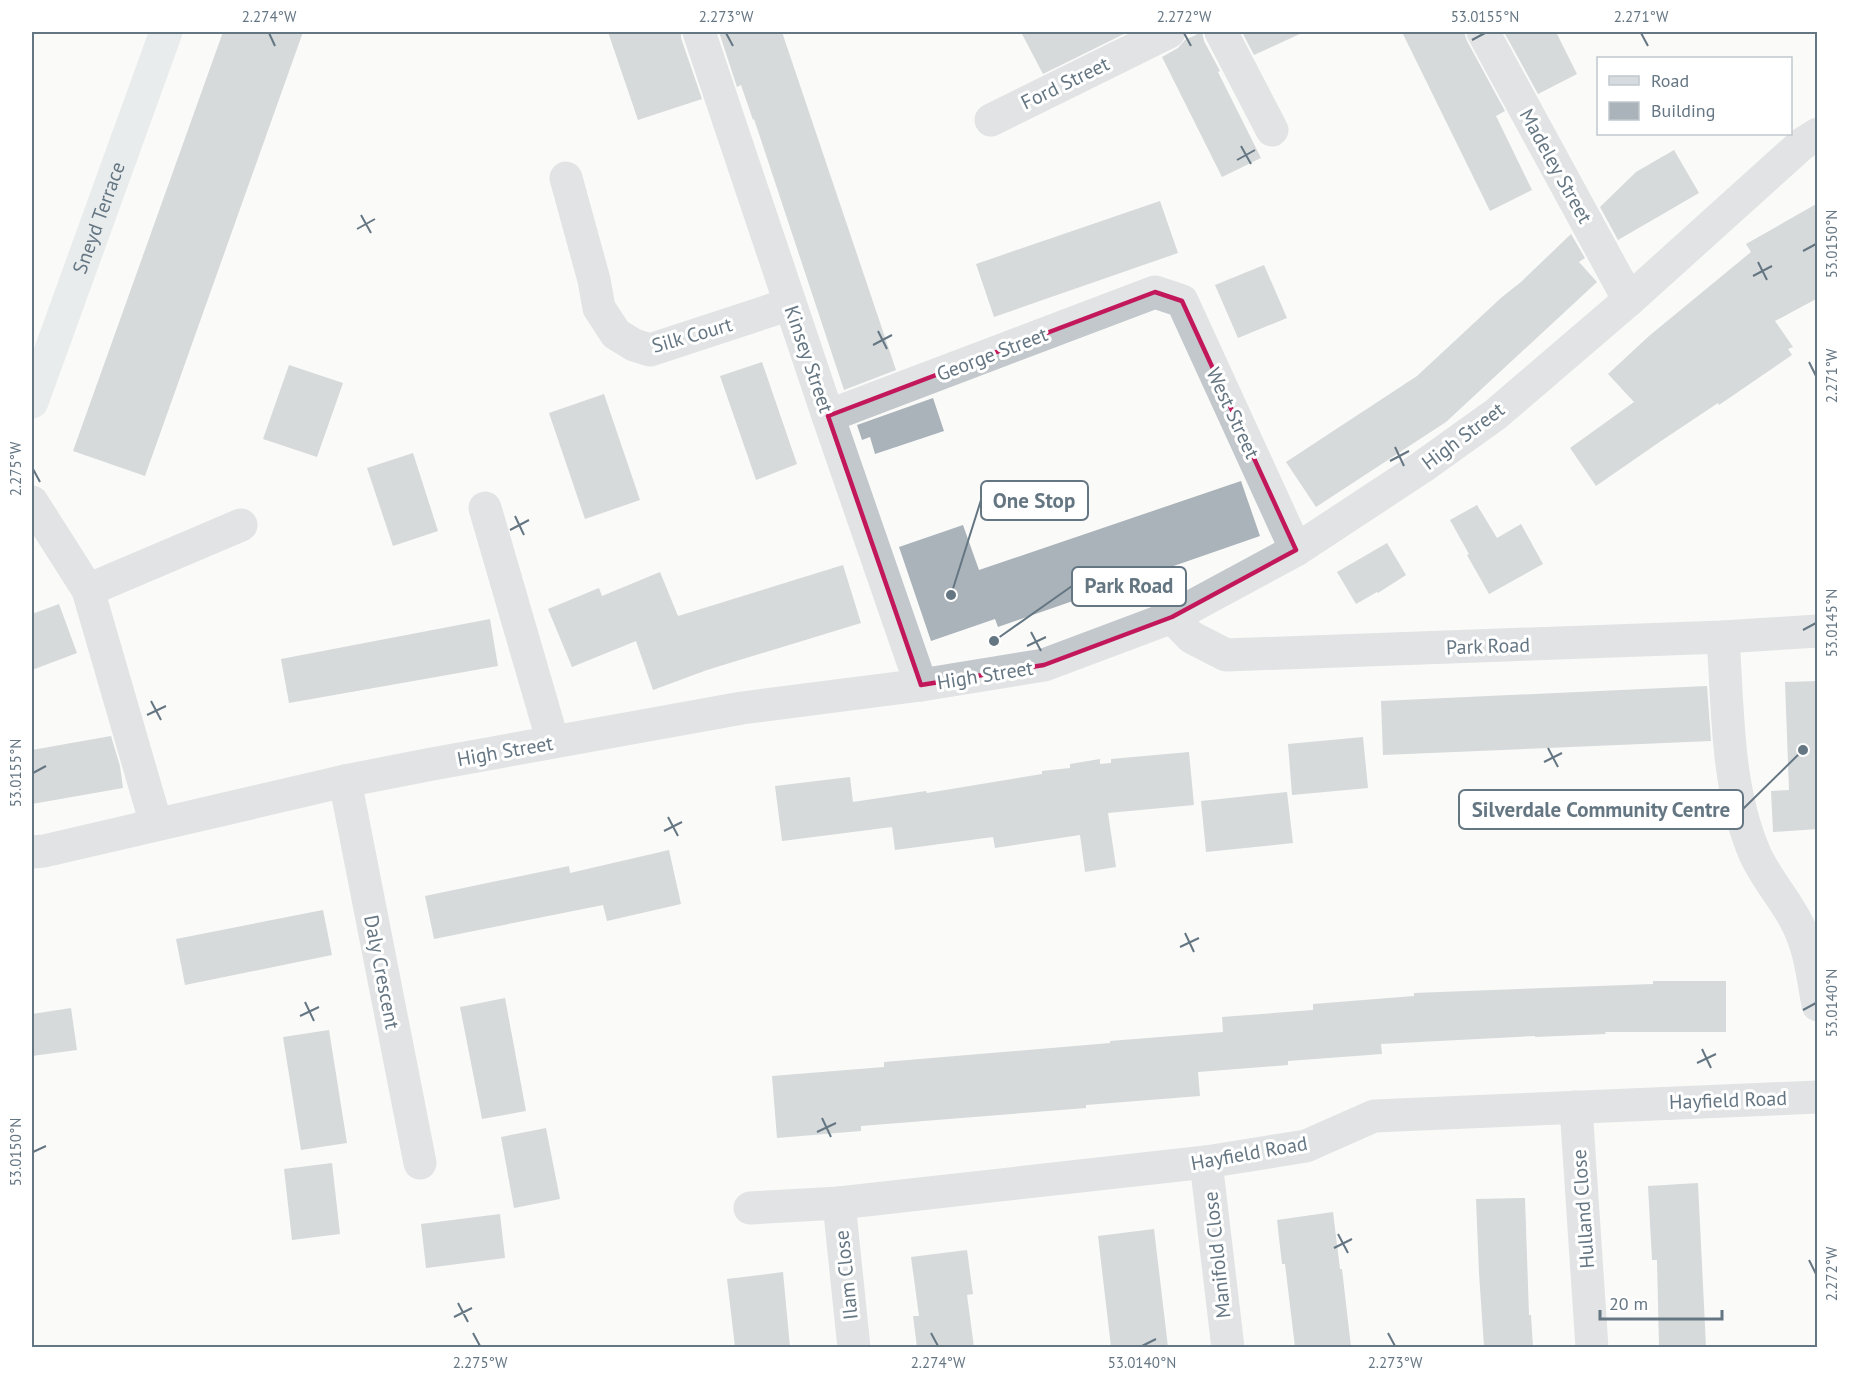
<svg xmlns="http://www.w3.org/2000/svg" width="1849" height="1379" viewBox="0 0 1849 1379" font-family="'PT Sans',sans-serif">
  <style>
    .building { fill: #aab3b9 }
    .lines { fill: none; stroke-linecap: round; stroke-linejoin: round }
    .minor { stroke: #c3c8cc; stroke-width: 33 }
    .major { stroke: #d6dbdf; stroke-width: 33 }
    .marked { fill: none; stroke: #c2185b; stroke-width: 4.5; stroke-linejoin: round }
    .ticks { fill: none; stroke: #657683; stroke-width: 2 }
    .labels { text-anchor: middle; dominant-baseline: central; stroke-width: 6; stroke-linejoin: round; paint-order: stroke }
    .street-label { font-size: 20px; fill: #657683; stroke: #fff }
    .leader { fill: none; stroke: #657683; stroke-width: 2 }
    .callout-dot { fill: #657683; stroke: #fff; stroke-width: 2 }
    .callout { fill: #fff; stroke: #657683; stroke-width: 2 }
    .callout-label { font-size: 21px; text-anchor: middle; font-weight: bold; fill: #657683 }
    .neatline { fill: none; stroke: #657683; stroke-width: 2 }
    .ticks-label { font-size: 15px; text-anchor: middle; fill: #657683 }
  </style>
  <rect width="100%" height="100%" fill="#fafaf8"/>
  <g class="building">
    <polygon points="223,32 303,32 145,476 73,451"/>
    <polygon points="608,32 681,32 681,38 702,99 638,120"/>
    <polygon points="719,32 782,32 896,370 844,390 754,119 753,120 741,85 737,87"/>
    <polygon points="1021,32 1128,32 1043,74"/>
    <polygon points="1202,32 1204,41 1220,71 1218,72 1261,158 1222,177 1162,57 1178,48 1185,40"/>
    <polygon points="1242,32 1304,32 1254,55"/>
    <polygon points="1402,32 1464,32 1467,41 1505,111 1496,116 1532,190 1490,211"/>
    <polygon points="1504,32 1556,32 1577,74 1538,94"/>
    <polygon points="1674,150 1699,193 1618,240 1600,207 1636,172"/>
    <polygon points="1160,201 1178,253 994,317 976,264"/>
    <polygon points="1818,203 1818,298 1775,321 1793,347 1788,349 1792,355 1719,405 1718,403 1661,441 1596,486 1570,448 1634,402 1608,374 1649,336 1751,252 1746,244"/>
    <polygon points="1571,234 1585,258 1579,262 1597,282 1446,422 1316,507 1286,462 1417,376 1502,297 1521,282"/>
    <polygon points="1264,265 1287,318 1238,338 1215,285"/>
    <polygon points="762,362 797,464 756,480 720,376"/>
    <polygon points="289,365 343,383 317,457 263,439"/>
    <polygon points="604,394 640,500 585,519 549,413"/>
    <polygon points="933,398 944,431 875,454 870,437 862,440 857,425"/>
    <polygon points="413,453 438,531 393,546 367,468"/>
    <polygon points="1241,481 1260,536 998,627 995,619 931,641 899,547 963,525 979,570"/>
    <polygon points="1477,505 1497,538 1521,524 1543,564 1489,594 1467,555 1469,554 1450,520"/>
    <polygon points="1387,543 1406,575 1378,593 1377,592 1356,604 1337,572"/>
    <polygon points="843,565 861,623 707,670 653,690 636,641 572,667 548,609 599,588 602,596 660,572 678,616"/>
    <polygon points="59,604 77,653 32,670 32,614"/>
    <polygon points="490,619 498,666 289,703 281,659"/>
    <polygon points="1818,681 1818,829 1773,832 1771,791 1789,790 1785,682"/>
    <polygon points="1707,686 1711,741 1383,755 1381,701"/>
    <polygon points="111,736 120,766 123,788 32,804 32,750"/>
    <polygon points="1363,737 1368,788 1292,795 1288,744"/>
    <polygon points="1189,752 1194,805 1108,813 1116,867 1085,872 1080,835 995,848 993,837 895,850 892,827 782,841 775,786 850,777 853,802 926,791 927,793 1042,774 1042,771 1070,768 1070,764 1100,759 1100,764 1111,763 1111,759"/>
    <polygon points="1287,792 1293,843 1206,852 1201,801"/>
    <polygon points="669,850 681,904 607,921 603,905 434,939 425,896 569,866 570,873"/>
    <polygon points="323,910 332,955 185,985 176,939"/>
    <polygon points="1653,981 1726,981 1726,1032 1605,1032 1606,1034 1535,1037 1535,1036 1381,1044 1382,1054 1288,1061 1288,1065 1198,1072 1200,1096 1086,1105 1086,1108 861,1126 861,1131 777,1138 772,1076 884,1067 884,1062 1110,1043 1110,1041 1223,1032 1222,1017 1313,1010 1313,1004 1414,996 1414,993 1653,984"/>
    <polygon points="505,998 526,1111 482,1119 460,1007"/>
    <polygon points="71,1008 77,1050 32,1056 32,1014"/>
    <polygon points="329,1030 347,1143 301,1150 283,1037"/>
    <polygon points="546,1128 560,1199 514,1208 501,1137"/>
    <polygon points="332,1163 340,1234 292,1240 284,1169"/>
    <polygon points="1698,1183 1706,1347 1659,1347 1657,1260 1652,1260 1648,1186"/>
    <polygon points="1525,1198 1529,1315 1531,1315 1533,1347 1484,1347 1479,1273 1476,1199"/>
    <polygon points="1333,1212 1340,1269 1342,1269 1351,1347 1295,1347 1285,1264 1282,1264 1277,1220"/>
    <polygon points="500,1214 505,1258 426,1268 421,1224"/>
    <polygon points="1154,1229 1168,1347 1111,1347 1098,1236"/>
    <polygon points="967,1250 973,1294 967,1295 974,1347 917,1347 913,1316 919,1316 911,1257"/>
    <polygon points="783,1272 790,1347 735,1347 727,1279"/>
  </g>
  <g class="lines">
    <g class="minor">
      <polyline points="699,32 828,416 921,685"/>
      <polyline points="1221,32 1272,130"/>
      <polyline points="1483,32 1629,300"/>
      <polyline points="991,120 1169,32"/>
      <polyline points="566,178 594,280 599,308 616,334 634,345 650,350 790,304"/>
      <polyline points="828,416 1155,292 1182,301 1296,550"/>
      <polyline points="32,502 88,590 156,824"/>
      <polyline points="485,508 553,742"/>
      <polyline points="88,590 241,525"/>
      <polyline points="1172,617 1191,637 1226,655 1723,637 1818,631"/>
      <path d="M1723 637C1728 709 1726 787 1755 854 1766 879 1786 900 1798 925 1810 949 1813 978 1818 1005"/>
      <polyline points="345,781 420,1163"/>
      <polyline points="32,852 44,851 345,781 432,764 742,708 921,685 1044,665 1172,617 1296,550 1422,467 1496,414 1629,300 1802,144 1818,134"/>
      <polyline points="1576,1107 1592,1348"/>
      <polyline points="1206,1162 1228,1348"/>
      <polyline points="839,1203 854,1348"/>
      <polyline points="750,1208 839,1203 1206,1162 1306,1146 1374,1116 1818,1097"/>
    </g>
    <path class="major" id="s1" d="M32 402 166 32"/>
  </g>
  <path d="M0 0H1849V1379H0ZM1155 292 1182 301 1296 550 1172 617 1044 665 921 685 828 416Z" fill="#fafaf8" fill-opacity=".55" fill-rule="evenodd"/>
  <path class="marked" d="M1155 292 1182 301 1296 550 1172 617 1044 665 921 685 828 416Z"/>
  <path class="ticks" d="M269 33 275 46M726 33 733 46M1184 33 1191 46M1641 33 1648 46M1472 40 1485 33M1241 146 1251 164M1237 160 1255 150M361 215 371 233M357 229 375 219M1803 251 1816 244M1758 262 1767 280M1753 276 1772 266M878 331 887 349M873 345 892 335M1809 362 1816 376M1395 447 1404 466M1390 461 1409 451M33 469 40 482M515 516 524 535M510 530 529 520M1803 630 1816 623M1031 632 1041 651M1027 646 1046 637M151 701 161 720M147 715 166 706M1548 748 1558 767M1544 762 1562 753M33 773 46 766M668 817 678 836M664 831 682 822M1185 933 1194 952M1180 947 1199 938M305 1002 314 1021M1803 1010 1816 1003M300 1016 319 1007M1702 1049 1711 1068M1697 1063 1716 1054M822 1118 831 1137M817 1132 836 1123M33 1152 46 1146M1338 1234 1348 1253M1334 1248 1352 1239M1809 1260 1816 1274M458 1303 468 1322M454 1317 472 1308M473 1333 480 1346M931 1333 938 1346M1388 1333 1395 1346M1142 1346 1156 1339"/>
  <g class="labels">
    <g class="street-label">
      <text transform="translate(1065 83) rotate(-26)">Ford Street</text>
      <text transform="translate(1556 166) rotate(61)">Madeley Street</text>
      <text stroke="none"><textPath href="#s1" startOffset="196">Sneyd Terrace</textPath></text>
      <text transform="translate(692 335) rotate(-16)">Silk Court</text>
      <text transform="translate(992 354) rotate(-21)">George Street</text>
      <text transform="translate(809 359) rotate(71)">Kinsey Street</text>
      <text transform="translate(1233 413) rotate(65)">West Street</text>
      <text transform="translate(1463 436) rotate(-37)">High Street</text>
      <text transform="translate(1488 646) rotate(-2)">Park Road</text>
      <text transform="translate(985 675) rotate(-9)">High Street</text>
      <text transform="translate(505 751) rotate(-10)">High Street</text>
      <text transform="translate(382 972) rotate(79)">Daly Crescent</text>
      <text transform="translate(1728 1100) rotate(-2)">Hayfield Road</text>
      <text transform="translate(1249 1153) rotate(-10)">Hayfield Road</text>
      <text transform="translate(1583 1209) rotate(-94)">Hulland Close</text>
      <text transform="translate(1217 1255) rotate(-96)">Manifold Close</text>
      <text transform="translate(846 1275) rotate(-96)">Ilam Close</text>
    </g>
  </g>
  <path class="leader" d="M951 595L981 500M994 641L1072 586M1803 750L1743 809"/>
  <g class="callout-dot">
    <circle cx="951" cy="595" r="6"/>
    <circle cx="994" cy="641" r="6"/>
    <circle cx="1803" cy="750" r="6"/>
  </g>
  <g class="callout">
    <rect x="981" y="481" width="107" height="39" rx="6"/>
    <rect x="1072" y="567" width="114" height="39" rx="6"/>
    <rect x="1459" y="790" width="284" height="39" rx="6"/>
  </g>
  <g class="callout-label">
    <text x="1034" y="508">One Stop</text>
    <text x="1129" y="593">Park Road</text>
    <text x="1601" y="817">Silverdale Community Centre</text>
  </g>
  <rect width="1849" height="1379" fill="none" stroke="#ffffff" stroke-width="66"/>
  <rect x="1597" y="57" width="195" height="78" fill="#ffffff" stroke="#c1c8cd" stroke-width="1.5"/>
  <rect x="1609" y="76" width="30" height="9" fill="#d6dbdf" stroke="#c1c8cd" stroke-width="1.5"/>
  <text x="1651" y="87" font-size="18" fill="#657683">Road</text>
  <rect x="1609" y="102" width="30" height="18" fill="#aab3b9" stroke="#c1c8cd" stroke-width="1.5"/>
  <text x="1651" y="117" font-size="18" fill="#657683">Building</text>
  <path d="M1600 1310v9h122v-9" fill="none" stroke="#657683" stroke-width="3"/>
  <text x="1609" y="1310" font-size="18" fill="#657683" stroke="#ffffff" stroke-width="4.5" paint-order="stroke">20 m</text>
  <rect x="33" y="33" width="1783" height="1313" class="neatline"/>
  <g class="ticks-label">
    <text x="269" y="22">2.274°W</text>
    <text x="726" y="22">2.273°W</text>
    <text x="1184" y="22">2.272°W</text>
    <text x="1485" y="22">53.0155°N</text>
    <text x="1641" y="22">2.271°W</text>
    <text transform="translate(1832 244) rotate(-90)" y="5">53.0150°N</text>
    <text transform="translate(1832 376) rotate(-90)" y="5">2.271°W</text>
    <text transform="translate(16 469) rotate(-90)" y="5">2.275°W</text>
    <text transform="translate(1832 623) rotate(-90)" y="5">53.0145°N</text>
    <text transform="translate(16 773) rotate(-90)" y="5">53.0155°N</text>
    <text transform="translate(1832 1003) rotate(-90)" y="5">53.0140°N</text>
    <text transform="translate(16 1152) rotate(-90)" y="5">53.0150°N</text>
    <text transform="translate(1832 1274) rotate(-90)" y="5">2.272°W</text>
    <text x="480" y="1368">2.275°W</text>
    <text x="938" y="1368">2.274°W</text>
    <text x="1142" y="1368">53.0140°N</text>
    <text x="1395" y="1368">2.273°W</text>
  </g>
</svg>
